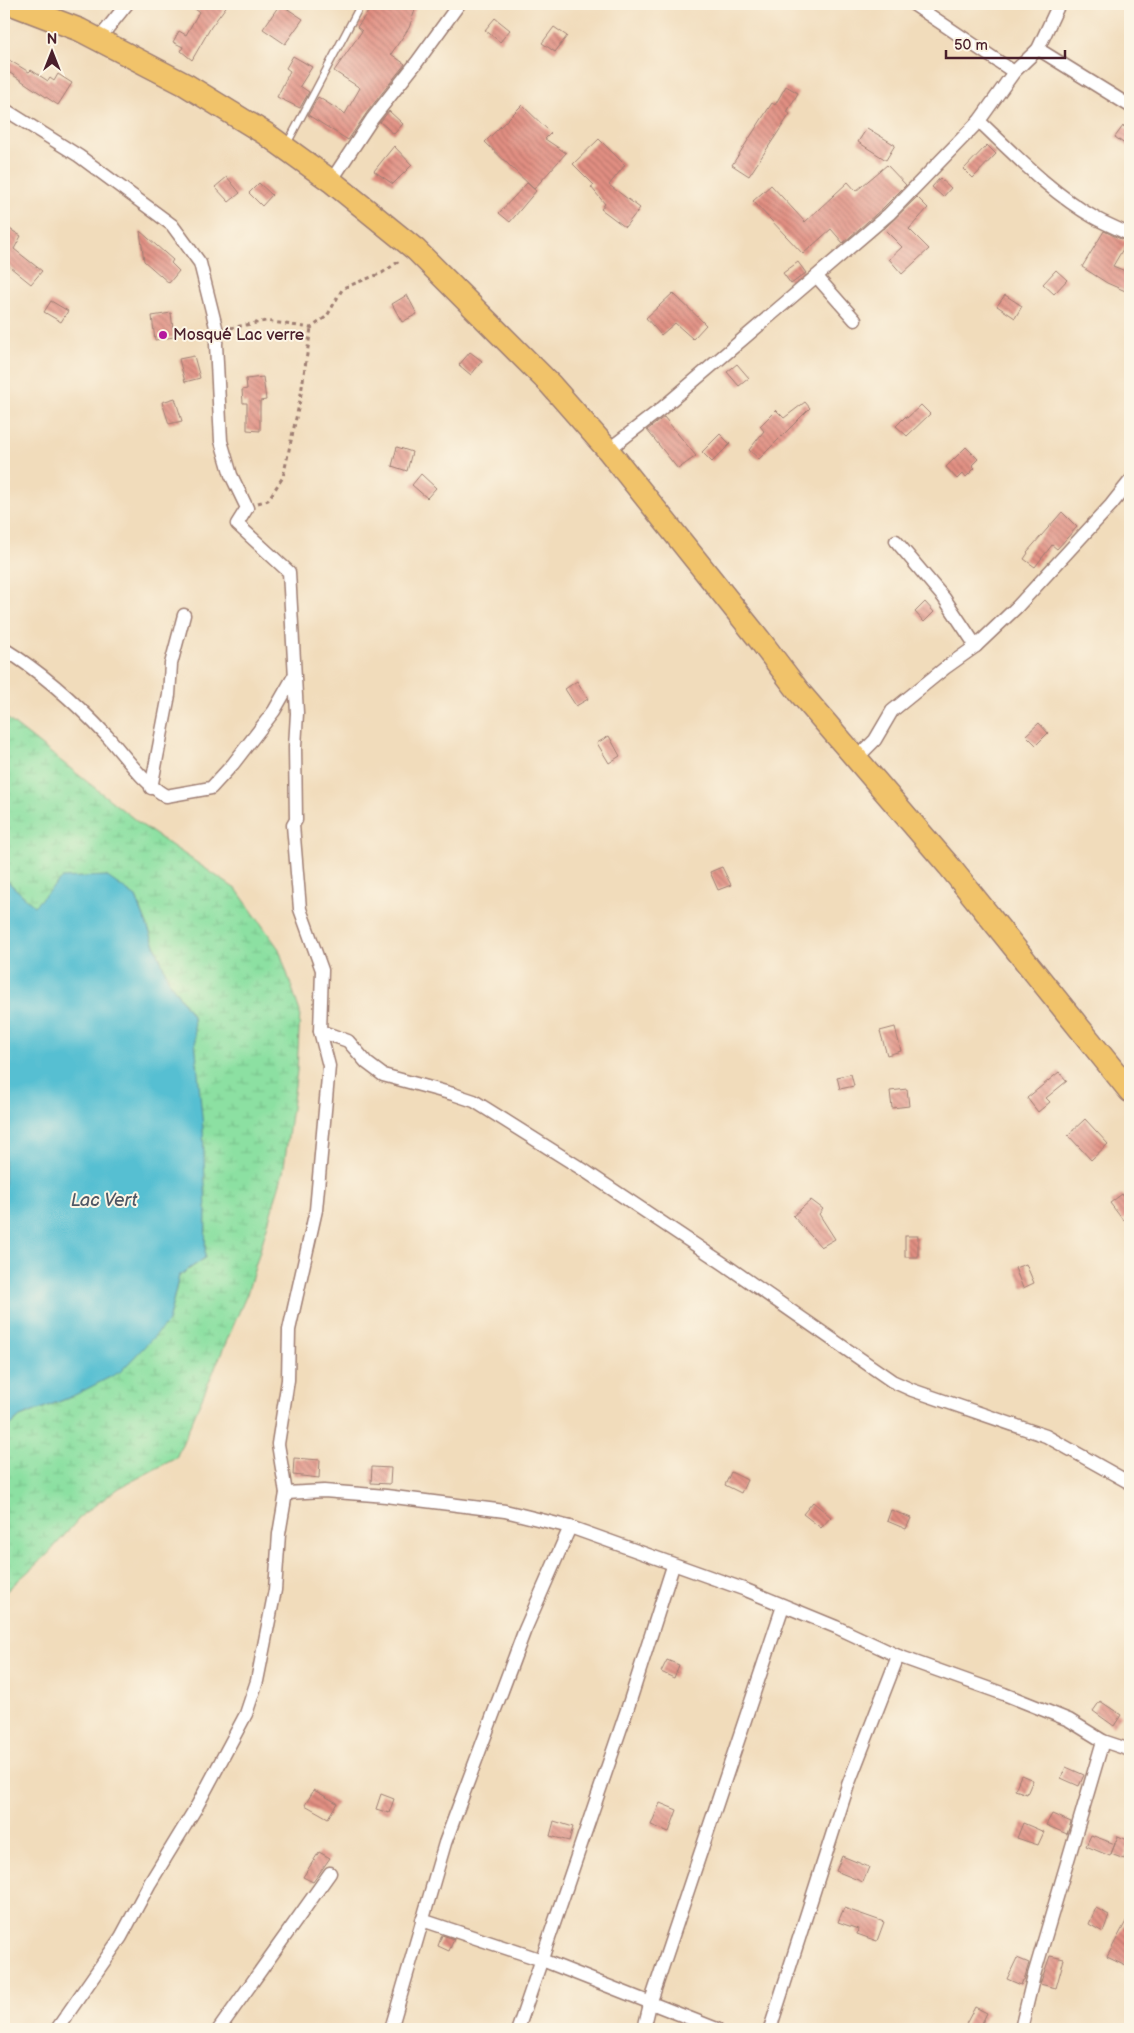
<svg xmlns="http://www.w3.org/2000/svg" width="1134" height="2033" viewBox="0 0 1134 2033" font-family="'Balsamiq Sans',sans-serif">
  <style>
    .wetland { fill: url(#wetland-marsh); stroke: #6b8066 }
    .water { fill: #56bfd2; stroke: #506f7e }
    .building { fill: url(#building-back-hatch) }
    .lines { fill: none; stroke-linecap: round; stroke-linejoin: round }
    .lane-casing { stroke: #9e7e73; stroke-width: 9 }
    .street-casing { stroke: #9e7e73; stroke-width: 15 }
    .highway-casing { stroke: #9e7e73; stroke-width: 25 }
    .path { stroke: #9e7e73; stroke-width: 3; stroke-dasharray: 4 4; stroke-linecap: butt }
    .lane { stroke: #fff; stroke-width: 6 }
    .street { stroke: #fff; stroke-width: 12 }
    .highway { stroke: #f1c36a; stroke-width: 22 }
    .poi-dot { fill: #b5179e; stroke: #fcf5e5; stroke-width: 2 }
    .labels { text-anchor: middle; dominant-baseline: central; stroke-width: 4; stroke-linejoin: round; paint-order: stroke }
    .poi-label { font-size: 16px; fill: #4a1f2b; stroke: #fcf5e5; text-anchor: start }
    .water-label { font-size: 18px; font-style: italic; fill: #4e5765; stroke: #fcf5e5 }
  </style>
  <defs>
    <pattern id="wetland-marsh" width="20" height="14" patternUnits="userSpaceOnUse" patternTransform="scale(1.25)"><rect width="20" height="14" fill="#8ce0a2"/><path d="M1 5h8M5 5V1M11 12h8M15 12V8" fill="none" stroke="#7ac08c"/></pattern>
    <pattern id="building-back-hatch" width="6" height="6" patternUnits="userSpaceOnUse" patternTransform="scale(1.25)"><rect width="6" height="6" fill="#e18f82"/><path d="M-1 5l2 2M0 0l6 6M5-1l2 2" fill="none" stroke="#b8746b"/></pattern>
  </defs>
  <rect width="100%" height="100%" fill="#fcf5e5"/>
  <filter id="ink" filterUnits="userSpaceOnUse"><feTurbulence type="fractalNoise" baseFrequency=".02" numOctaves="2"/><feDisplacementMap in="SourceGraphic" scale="10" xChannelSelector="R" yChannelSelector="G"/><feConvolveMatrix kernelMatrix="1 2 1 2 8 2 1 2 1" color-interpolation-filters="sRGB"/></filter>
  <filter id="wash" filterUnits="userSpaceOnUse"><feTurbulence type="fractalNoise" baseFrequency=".0096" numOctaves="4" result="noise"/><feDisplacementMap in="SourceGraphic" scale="20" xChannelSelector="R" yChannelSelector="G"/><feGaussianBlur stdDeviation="1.12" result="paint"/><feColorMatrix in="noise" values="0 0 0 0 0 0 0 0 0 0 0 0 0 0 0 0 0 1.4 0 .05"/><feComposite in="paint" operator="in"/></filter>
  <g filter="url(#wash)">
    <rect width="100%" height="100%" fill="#f1dcbb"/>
    <polygon class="wetland" points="4,716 143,826 237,890 279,949 300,1012 297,1071 283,1173 247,1294 176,1458 119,1488 83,1514 48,1554 4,1593 4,1431 20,1417 71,1397 168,1322 179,1276 205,1258 193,1017 169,981 136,897 34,906 4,878"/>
    <polygon class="water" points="106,876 136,897 169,981 193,1017 203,1128 206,1212 205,1258 179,1276 168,1322 120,1372 71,1397 20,1417 4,1431 4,878 34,906 62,878"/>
    <g id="blocks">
      <g class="building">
        <polygon points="188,4 228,4 211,27 192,60 181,51 183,47 173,42 179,31 186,35 199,12"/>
        <polygon points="280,4 303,19 285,44 263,29"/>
        <polygon points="374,4 417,4 409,28 391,54 405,64 368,111 348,140 308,115 318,97 345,114 360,88 334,71 362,31 357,27"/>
        <polygon points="495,18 510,30 500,42 485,30"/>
        <polygon points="554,27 567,36 555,52 542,43"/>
        <polygon points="293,56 312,67 300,86 309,92 300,108 277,97 290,71 286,68"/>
        <polygon points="4,57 29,72 31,70 48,81 50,78 54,81 58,74 72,83 58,105 4,69"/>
        <polygon points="786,86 798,93 787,112 790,114 749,176 732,165 772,103 775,105"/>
        <polygon points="522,105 551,133 545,139 566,153 534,189 485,142"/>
        <polygon points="389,111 403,124 394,134 380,122"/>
        <polygon points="1123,126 1130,131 1130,148 1115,137"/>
        <polygon points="867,128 895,145 886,160 858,142"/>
        <polygon points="599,139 625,165 609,185 640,208 625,227 601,209 605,204 591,187 594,185 573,164"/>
        <polygon points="987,145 996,154 973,178 964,169"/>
        <polygon points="394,146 412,165 393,184 374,171"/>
        <polygon points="887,165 906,185 883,208 843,243 831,229 803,254 753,201 771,185 805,222 848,182 856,191"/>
        <polygon points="227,177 240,193 229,202 215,187"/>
        <polygon points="940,178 951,188 943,197 932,187"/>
        <polygon points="259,183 272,195 262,206 249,193"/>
        <polygon points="527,183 536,191 510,222 499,213"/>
        <polygon points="917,197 928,208 909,229 929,249 902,274 889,259 902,247 884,229"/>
        <polygon points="8,228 21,236 14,249 42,271 31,284 5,263 4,265 4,235"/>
        <polygon points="140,231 173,260 171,263 179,271 169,283 144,261"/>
        <polygon points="1104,231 1127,242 1113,266 1130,273 1130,293 1107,283 1082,267"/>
        <polygon points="798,262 806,273 791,284 783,273"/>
        <polygon points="1056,270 1067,280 1054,294 1043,284"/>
        <polygon points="673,293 706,325 693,339 675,323 661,335 646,318"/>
        <polygon points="407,295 417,314 402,322 392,304"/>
        <polygon points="1005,295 1022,306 1015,318 997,306"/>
        <polygon points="51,301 68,311 61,322 44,312"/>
        <polygon points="171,313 174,337 155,340 152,316"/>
        <polygon points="470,352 482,361 471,375 459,365"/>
        <polygon points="194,356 200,378 185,382 179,359"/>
        <polygon points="737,364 749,378 739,386 727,372"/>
        <polygon points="263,377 266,400 260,401 260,431 247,430 247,403 243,403 242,390 247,389 246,379"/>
        <polygon points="175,398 182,421 169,424 162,402"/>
        <polygon points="805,402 810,408 759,459 749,450 764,431 760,426 776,410 784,418"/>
        <polygon points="921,405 930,414 907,436 896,426 906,416 907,418"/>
        <polygon points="664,417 696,456 678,469 647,430"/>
        <polygon points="720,434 730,444 712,462 702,452"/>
        <polygon points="397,447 412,452 407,471 392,466"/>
        <polygon points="966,447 978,459 972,465 975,468 966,477 963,473 957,479 946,467"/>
        <polygon points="421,474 436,488 427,498 412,485"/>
        <polygon points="1062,512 1077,527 1057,549 1052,545 1035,567 1024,559 1028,553 1027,552"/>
        <polygon points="925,602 934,612 924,622 915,612"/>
        <polygon points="577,681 588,699 576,706 565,689"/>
        <polygon points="1039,723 1048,733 1036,745 1026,735"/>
        <polygon points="609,736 620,756 609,763 597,743"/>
        <polygon points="722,867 731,885 718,890 710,872"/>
        <polygon points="895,1027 901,1051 887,1055 880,1031"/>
        <polygon points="1059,1072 1067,1081 1046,1098 1050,1102 1038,1112 1027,1098"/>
        <polygon points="851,1074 854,1086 840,1089 837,1077"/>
        <polygon points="907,1089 909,1106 892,1108 890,1091"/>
        <polygon points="1085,1119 1108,1144 1091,1160 1068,1135"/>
        <polygon points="1122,1194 1130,1206 1130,1214 1123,1220 1110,1203"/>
        <polygon points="811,1200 823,1209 819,1214 835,1239 821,1247 793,1216"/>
        <rect x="905" y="1236" width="13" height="21"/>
        <polygon points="1026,1264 1034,1283 1023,1288 1015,1268"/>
        <polygon points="294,1458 320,1460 319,1478 293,1475"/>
        <polygon points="372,1467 391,1468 390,1484 371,1483"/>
        <polygon points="731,1472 747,1480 741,1493 725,1485"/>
        <polygon points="813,1502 831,1517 821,1528 803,1514"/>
        <polygon points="891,1510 911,1518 906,1529 887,1521"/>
        <polygon points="667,1660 679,1665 674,1678 661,1672"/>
        <polygon points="1100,1701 1121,1715 1114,1726 1093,1711"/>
        <polygon points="1066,1767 1084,1775 1079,1786 1061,1778"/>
        <polygon points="1021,1775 1033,1780 1027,1794 1015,1790"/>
        <polygon points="314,1790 337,1803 328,1818 305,1805"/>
        <polygon points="381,1794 394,1799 389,1813 376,1809"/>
        <polygon points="660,1803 677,1810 669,1832 651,1825"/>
        <polygon points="1052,1814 1071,1822 1067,1834 1046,1825"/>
        <polygon points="554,1821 573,1827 569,1841 550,1836"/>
        <polygon points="1023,1823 1044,1832 1038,1845 1017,1838"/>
        <polygon points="1091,1835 1115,1844 1110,1856 1086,1846"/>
        <polygon points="1118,1836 1130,1841 1124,1859 1111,1854"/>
        <polygon points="319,1852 330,1858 313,1882 303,1877"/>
        <polygon points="842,1856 869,1867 863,1882 836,1871"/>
        <polygon points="844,1908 884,1922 877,1941 857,1934 858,1929 838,1922"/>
        <polygon points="1096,1908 1109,1915 1103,1932 1089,1924"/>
        <polygon points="1130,1914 1130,1968 1107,1957"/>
        <polygon points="442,1935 454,1939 449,1951 438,1946"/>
        <polygon points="1050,1956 1064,1959 1056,1988 1040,1984"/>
        <polygon points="1017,1958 1029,1963 1024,1980 1023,1980 1021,1985 1007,1979"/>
        <polygon points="975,2007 987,2013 979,2029 966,2024"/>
      </g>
    </g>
  </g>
  <g filter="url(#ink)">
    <use href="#blocks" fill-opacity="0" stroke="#9e7e73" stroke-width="1"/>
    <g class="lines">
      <g class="lane-casing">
        <polyline id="lane" points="287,144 361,4"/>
      </g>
      <g class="street-casing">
        <g id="street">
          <polyline points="913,4 1014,72"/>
          <polyline points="98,40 127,4"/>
          <polyline points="1038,49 1130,106"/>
          <polyline points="4,109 79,156 172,225 200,263 217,331 216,344 221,441 231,475 247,508 237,524 289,572 297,713 295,747 296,820 293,825 300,909 322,970 320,1031 329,1066 316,1210 289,1330 288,1380 278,1444 286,1493 279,1534 275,1590 257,1681 246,1714 197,1806 150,1883 121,1937 57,2029"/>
          <path d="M979 121C1015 155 1051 193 1095 218 1106 224 1119 229 1130 235"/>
          <polyline points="331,181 372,119 417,62 459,4"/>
          <polyline points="817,277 855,320"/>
          <polyline points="608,450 661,409 889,214 979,121 1014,72 1038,49 1059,4"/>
          <polyline points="896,541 944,598 976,646"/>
          <path d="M4 649C43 673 75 702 107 736 125 756 142 782 166 796L211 788 233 764 274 711 294 676"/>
          <polyline points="856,759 875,740 892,711 945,668 976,646 1017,607 1111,505 1130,481"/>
          <polyline points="151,788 169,695 171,664 184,615"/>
          <polyline points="320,1031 348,1041 367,1063 383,1075 453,1094 474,1101 582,1169 724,1264 892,1381 912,1390 1046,1436 1130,1483"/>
          <polyline points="286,1493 324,1491 386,1496 505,1511 570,1527 746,1590 836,1627 898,1656 1004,1694 1069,1720 1103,1741 1130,1750"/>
          <polyline points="422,1920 542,1960 717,2029"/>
          <polyline points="219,2029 330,1873"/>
          <polyline points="391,2029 445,1843 524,1632 570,1527"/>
          <polyline points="518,2029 628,1707 673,1566"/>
          <polyline points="644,2029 650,2004 783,1606"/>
          <polyline points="770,2029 848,1785 898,1656"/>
          <polyline points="1021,2029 1034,1975 1103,1741"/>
        </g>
      </g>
      <g class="highway-casing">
        <polyline id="highway" points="12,4 80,30 186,85 266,134 331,181 416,250 550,384 608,450 759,639 800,693 949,866 1130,1091"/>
      </g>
      <g class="path">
        <polyline points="230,328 266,321 311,328 327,316 343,288 382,273 401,260"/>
        <polyline points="258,503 268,500 283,477 300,400 311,328"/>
      </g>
      <use href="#lane" class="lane"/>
      <use href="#street" class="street"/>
      <use href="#highway" class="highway"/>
    </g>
  </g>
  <circle class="poi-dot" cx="163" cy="335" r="5"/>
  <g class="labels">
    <g class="poi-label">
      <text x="173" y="335">Mosqué Lac verre</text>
    </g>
    <g class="water-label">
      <text x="104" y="1200">Lac Vert</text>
    </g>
  </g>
  <rect width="1134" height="2033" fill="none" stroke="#fcf5e5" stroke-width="20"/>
  <g transform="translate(52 52)" stroke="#fcf5e5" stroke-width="4" paint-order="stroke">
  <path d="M0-4L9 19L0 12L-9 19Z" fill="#4a1f2b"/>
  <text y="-8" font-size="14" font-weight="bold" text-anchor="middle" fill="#4a1f2b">N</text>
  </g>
  <path d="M946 50v8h119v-8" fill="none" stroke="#4a1f2b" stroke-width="2.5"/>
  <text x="954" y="50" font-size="15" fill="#4a1f2b" stroke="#fcf5e5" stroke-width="4" paint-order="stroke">50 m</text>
</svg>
